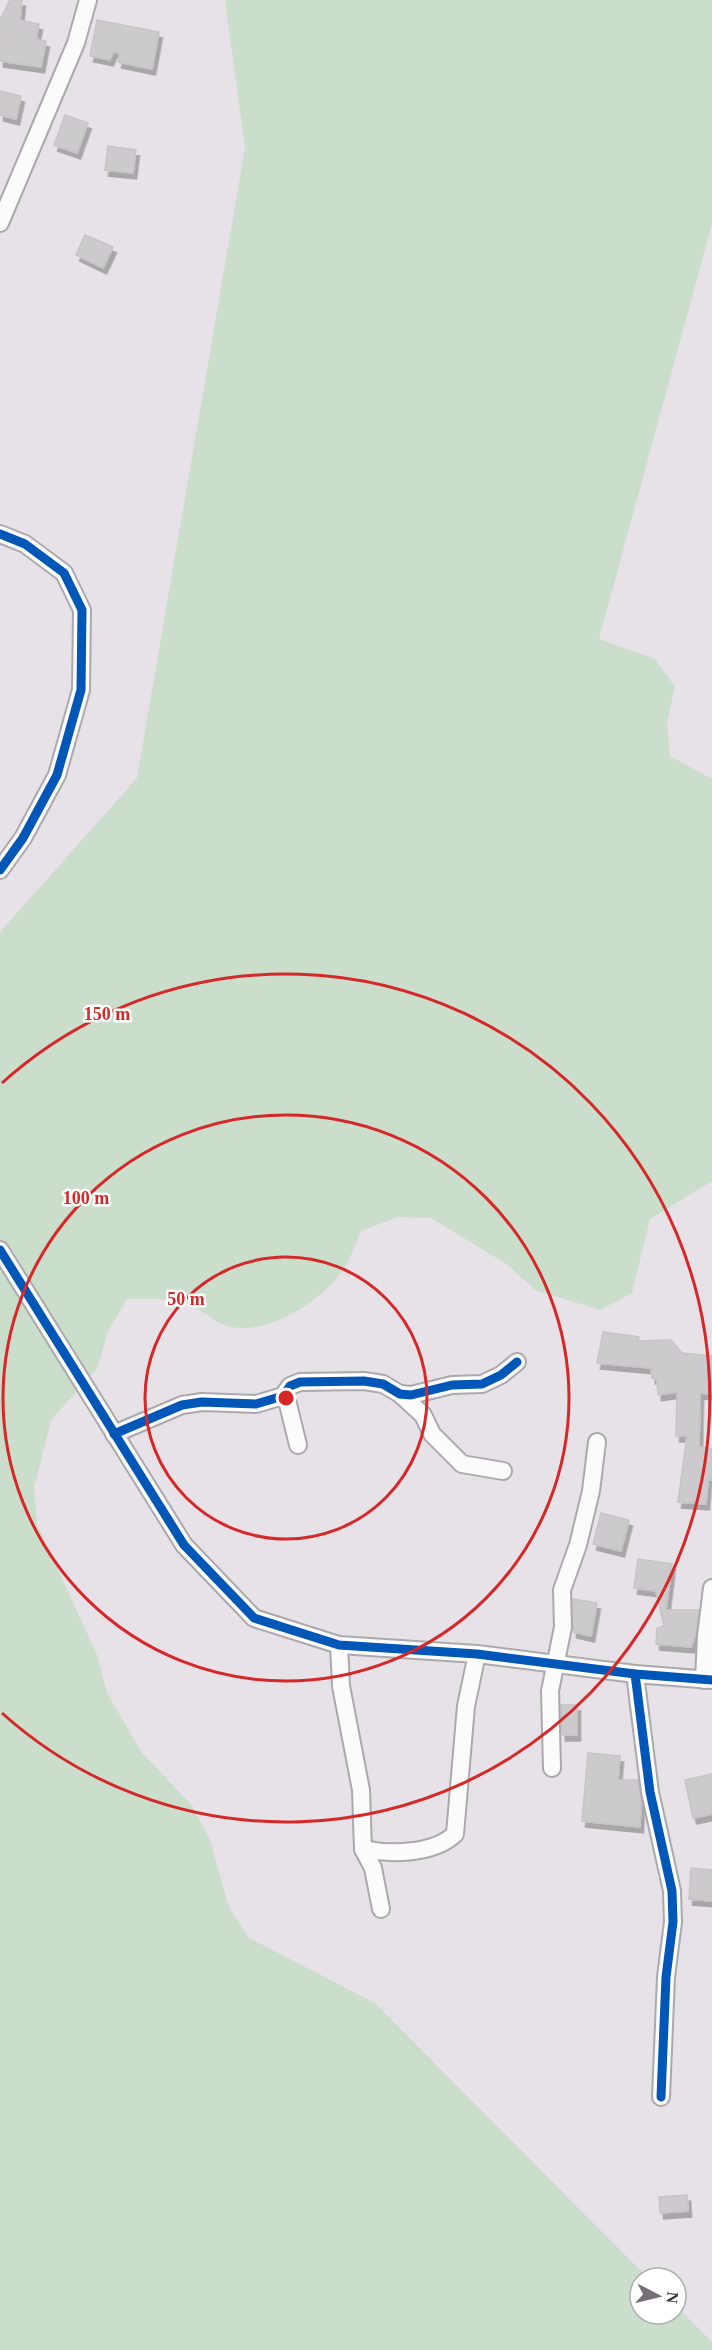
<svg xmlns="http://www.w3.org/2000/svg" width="712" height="2350" viewBox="0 0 712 2350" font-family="Georgia,serif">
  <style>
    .green { fill: #cbddcb }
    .building { fill: #cdcace; stroke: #c7c4c7; stroke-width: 1.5; filter: url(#shadow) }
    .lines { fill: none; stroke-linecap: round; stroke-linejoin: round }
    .street-casing { stroke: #aca9ad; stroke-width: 20 }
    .street { stroke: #fbfbfb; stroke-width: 16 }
    .cycleway-casing { stroke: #fff; stroke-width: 13 }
    .cycleway { stroke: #0057b8; stroke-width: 9 }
    .ring { fill: none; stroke: #d62828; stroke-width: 3 }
    .centre { fill: #d62828; stroke: #fff; stroke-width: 3 }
    .ring-label { font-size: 18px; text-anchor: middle; font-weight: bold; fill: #d62828; stroke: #fff; stroke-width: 5; stroke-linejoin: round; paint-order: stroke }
  </style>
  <defs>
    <filter id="shadow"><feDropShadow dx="3.5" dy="6" stdDeviation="0" flood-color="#0004"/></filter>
  </defs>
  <rect width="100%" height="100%" fill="#e6e2e7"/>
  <path class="green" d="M225 0H712V224L599 639 655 659 675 687 667 722 670 756 712 779V1181L650 1219 632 1293 600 1310 535 1290 508 1265 431 1218 398 1217 361 1231C356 1242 352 1255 346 1265 326 1300 262 1341 222 1324 212 1320 204 1311 194 1307 174 1297 149 1299 127 1299L107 1333 98 1367 51 1420 34 1488 37 1524 98 1657 107 1693 142 1753 192 1805 210 1840 229 1907 249 1938 375 2003 648 2278H640V2314H676V2306L712 2342V2350H0V932L137 778 245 148Z"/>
  <g class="building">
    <polygon points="10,0 22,0 20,20 39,24 36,39 46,41 41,67 0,61 0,20"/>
    <polygon points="97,20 159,32 152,69 118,62 120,53 113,52 110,60 90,56"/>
    <polygon points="0,91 21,96 16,119 0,115"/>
    <polygon points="65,115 88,123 77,153 54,145"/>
    <polygon points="108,146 136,150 133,173 105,170"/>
    <polygon points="85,235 113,247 103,268 76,255"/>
    <polygon points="603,1332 639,1337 638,1341 671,1340 682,1353 712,1356 712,1394 700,1393 699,1447 712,1449 712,1480 708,1479 706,1504 678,1502 687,1436 676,1436 677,1392 658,1395 657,1379 652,1378 651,1368 597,1363"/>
    <polygon points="601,1513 629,1520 621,1551 593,1544"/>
    <polygon points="638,1559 672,1564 666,1610 699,1610 695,1636 691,1647 656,1644 657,1628 664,1626 656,1591 634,1588"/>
    <polygon points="573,1599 597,1603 591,1636 573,1632"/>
    <polygon points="561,1705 577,1705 577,1735 562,1735"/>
    <polygon points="588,1753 620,1756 618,1780 638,1780 641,1800 640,1827 582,1821"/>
    <polygon points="712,1774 712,1814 693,1818 685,1780"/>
    <polygon points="691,1868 712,1870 712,1901 689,1899"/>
    <polygon points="687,2195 688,2211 660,2213 659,2197"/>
  </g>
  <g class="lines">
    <g class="street-casing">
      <g id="street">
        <polyline points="0,223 76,43 88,0"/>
        <polyline points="0,534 25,544 64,573 82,610 81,690 57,775 23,838 0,870"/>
        <polyline points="0,1250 184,1545 254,1618 339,1645 477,1654 635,1674 712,1680"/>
        <polyline points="400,1394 423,1415 432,1434 462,1464 503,1471"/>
        <polyline points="283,1396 288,1404 298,1445"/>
        <polyline points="114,1434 182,1405 202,1402 256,1404 283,1396 290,1386 300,1382 364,1381 383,1384 400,1394 411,1395 452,1385 482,1384 501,1375 517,1362"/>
        <polyline points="339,1645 341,1686 361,1790 363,1849 373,1868 381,1909"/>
        <polyline points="635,1674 650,1792 672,1891 673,1922 666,1977 661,2097"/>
        <polyline points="704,1680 706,1636 712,1588"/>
        <polyline points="552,1768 550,1691 563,1627 562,1590 578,1545 591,1491 597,1442"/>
        <path d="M363 1849C391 1855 434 1854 455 1834L466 1706 477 1654"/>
      </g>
    </g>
    <use href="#street" class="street"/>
    <g class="cycleway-casing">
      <g id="cycleway">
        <polyline points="0,534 25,544 64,573 82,610 81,690 57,775 23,838 0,870"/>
        <polyline points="0,1250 184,1545 254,1618 339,1645 477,1654 635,1674 712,1680"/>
        <polyline points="114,1434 182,1405 202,1402 256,1404 283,1396 290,1386 300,1382 364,1381 383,1384 400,1394 411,1395 452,1385 482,1384 501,1375 517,1362"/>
        <polyline points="635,1674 650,1792 672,1891 673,1922 666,1977 661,2097"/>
      </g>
    </g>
    <use href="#cycleway" class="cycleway"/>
  </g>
  <g class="ring">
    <circle cx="286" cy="1398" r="141"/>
    <circle cx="286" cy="1398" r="283"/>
    <path d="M2 1083A424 424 0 1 1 2 1713"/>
  </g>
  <circle cx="286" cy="1398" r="9" class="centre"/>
  <g class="ring-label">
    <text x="107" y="1020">150 m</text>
    <text x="86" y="1204">100 m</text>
    <text x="186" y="1305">50 m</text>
  </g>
  <g transform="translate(658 2296) rotate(97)"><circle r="28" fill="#ffffff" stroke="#afadaf" stroke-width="1.5"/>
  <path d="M0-4.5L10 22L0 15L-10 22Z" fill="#747075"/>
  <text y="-9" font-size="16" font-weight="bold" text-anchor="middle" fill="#363337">N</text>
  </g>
</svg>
